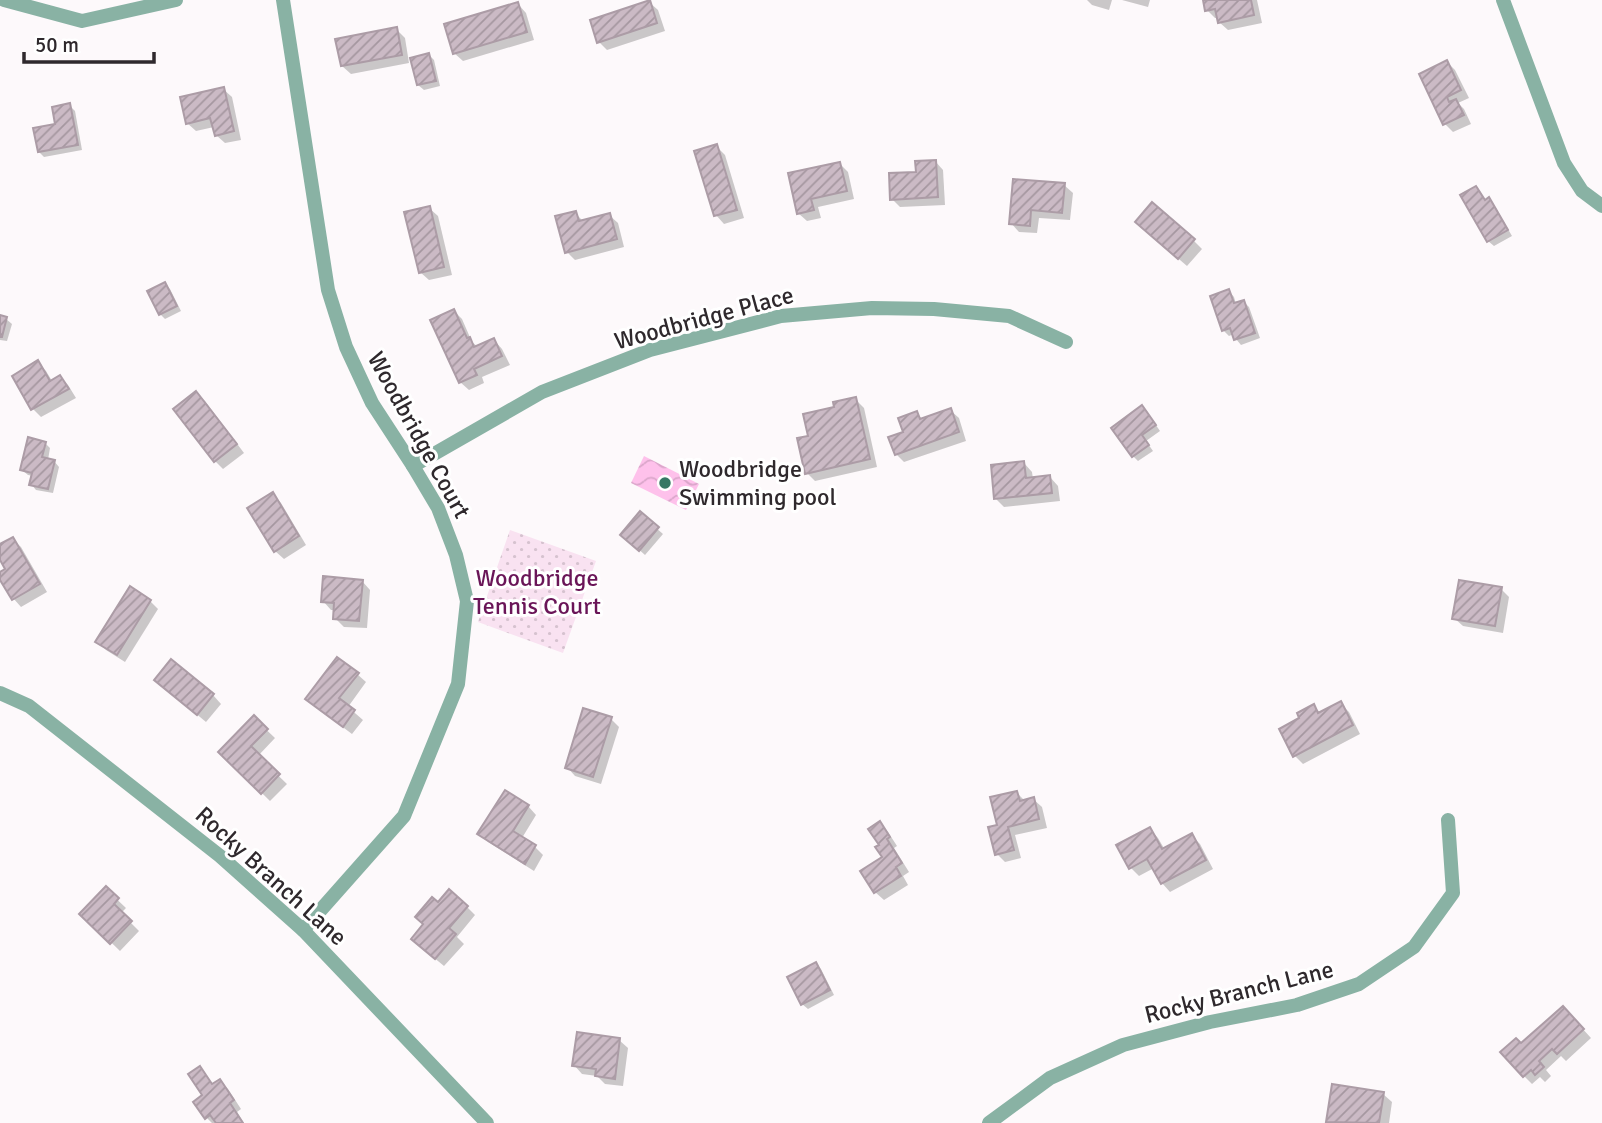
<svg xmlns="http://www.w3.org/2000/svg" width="1602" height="1123" viewBox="0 0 1602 1123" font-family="Signika,sans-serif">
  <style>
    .park { fill: url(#park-dots) }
    .water { fill: url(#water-waves) }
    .shadow { fill: #0003 }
    .building { fill: url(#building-hatch); stroke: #ac9ca6; stroke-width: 2 }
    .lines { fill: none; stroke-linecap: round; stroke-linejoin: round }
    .street { stroke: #89b2a4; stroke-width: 14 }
    .poi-dot { fill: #377764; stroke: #fff; stroke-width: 2.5 }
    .labels { text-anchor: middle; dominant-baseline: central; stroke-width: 6; stroke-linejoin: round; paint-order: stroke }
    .street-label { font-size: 24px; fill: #2f292d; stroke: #fff }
    .poi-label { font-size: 24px; fill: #2f292d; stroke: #fff; text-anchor: start }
    .park-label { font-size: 24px; fill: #6a1558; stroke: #fff }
  </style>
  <defs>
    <pattern id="park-dots" width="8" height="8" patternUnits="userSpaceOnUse" patternTransform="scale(1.75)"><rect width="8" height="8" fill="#f9e2f1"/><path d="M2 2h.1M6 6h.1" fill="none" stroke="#d6c2cf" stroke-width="1.8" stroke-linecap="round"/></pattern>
    <pattern id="water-waves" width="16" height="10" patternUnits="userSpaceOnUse" patternTransform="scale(1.75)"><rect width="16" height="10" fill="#fec1eb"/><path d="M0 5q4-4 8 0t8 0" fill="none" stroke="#daa6ca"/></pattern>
    <pattern id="building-hatch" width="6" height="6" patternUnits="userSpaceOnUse" patternTransform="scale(1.75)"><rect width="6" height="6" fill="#cbbac5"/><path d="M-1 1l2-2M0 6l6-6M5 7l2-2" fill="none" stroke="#a597a0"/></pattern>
  </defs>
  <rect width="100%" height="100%" fill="#fdf9fb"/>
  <polygon class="park" points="510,530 596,561 563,653 478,622"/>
  <polygon class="water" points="644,456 699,484 686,510 631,483"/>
  <g class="shadow">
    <polygon points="1087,0 1112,0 1109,10 1092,5"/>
    <polygon points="1122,0 1150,0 1148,7"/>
    <polygon points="1205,0 1257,0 1262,23 1228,30 1219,22 1218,18 1215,18 1207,10"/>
    <polygon points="649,2 658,10 665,31 607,50 599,42"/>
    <polygon points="518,4 526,13 534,40 463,61 454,53"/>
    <polygon points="396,29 405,38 409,63 351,74 342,66"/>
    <polygon points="429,55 434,60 440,86 424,90 418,85"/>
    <polygon points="1447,62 1455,70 1469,98 1458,103 1464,109 1471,124 1453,132 1445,124"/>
    <polygon points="223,89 232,97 241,140 225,143 216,135 214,127 196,131 187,123"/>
    <polygon points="69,105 75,111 82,150 44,157 39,152"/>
    <polygon points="716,146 725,155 744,218 724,224 716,215"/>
    <polygon points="935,161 943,170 945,205 900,207 892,199 918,174"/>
    <polygon points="840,164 848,172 854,199 818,207 821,218 807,221 798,213"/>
    <polygon points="1064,185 1073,193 1070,220 1039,218 1037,233 1019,232 1011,223"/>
    <polygon points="1476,188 1486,201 1489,200 1494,205 1512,236 1494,246 1488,241"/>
    <polygon points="429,208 438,216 452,275 429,280 420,272"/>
    <polygon points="575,213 584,222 609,215 618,223 624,247 575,260 567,252"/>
    <polygon points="1145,230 1193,240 1202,249 1187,266"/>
    <polygon points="164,284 170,289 181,311 165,319 160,314"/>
    <polygon points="1229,291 1234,297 1236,304 1244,302 1249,307 1260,338 1241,345 1236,339 1234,334 1229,336 1223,330"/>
    <polygon points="454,311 462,319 472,342 478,347 494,340 502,349 510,365 482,377 484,383 469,390 460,382"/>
    <polygon points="0,317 6,319 12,324 7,341 0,340"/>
    <polygon points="38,363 46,371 52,381 60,377 68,385 76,398 41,417 33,409"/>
    <polygon points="196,393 205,401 244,453 223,469 215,461"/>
    <polygon points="855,399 864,408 877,467 815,481 807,473 810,437 836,408"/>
    <polygon points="950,410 959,418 966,441 904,462 896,454 917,413 923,420"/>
    <polygon points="1147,412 1160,431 1146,441 1153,451 1138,461 1133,456"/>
    <polygon points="45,443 50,448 48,460 54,461 59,467 53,493 36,490 31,484 33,476 28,475 22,470"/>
    <polygon points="1024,463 1032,472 1033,479 1050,477 1058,486 1060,501 1004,507 996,499"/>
    <polygon points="272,494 281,503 306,545 284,559 275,551"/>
    <polygon points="640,514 663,534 645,555 628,540"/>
    <polygon points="12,539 21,547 47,592 21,607 13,598 0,576 0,574 7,570 0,557 0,546"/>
    <polygon points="362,581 370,590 367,628 344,627 335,618 336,610 331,610 323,601"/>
    <polygon points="1501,589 1509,597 1503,633 1463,626 1454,618"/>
    <polygon points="150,601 158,609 125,662 106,650 98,642"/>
    <polygon points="357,674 366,682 348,707 363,720 352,734 316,707 308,699"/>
    <polygon points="165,688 213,695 221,704 206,722"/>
    <polygon points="1340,703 1349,712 1360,734 1303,764 1295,756 1302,719 1313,706 1321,713"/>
    <polygon points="254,718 275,738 258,756 287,784 270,801 220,752"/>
    <polygon points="611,719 619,727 601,784 575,776 567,767"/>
    <polygon points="1017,793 1025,801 1033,799 1042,807 1047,828 1015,835 1021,858 1005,862 997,854 999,826"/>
    <polygon points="528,806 536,815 522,838 535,847 543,855 534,871 488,842 480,834"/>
    <polygon points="880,823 888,832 897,846 894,848 909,872 903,876 908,885 884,900 875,892 884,857 881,846"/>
    <polygon points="1150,829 1158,838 1165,850 1191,835 1200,844 1213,869 1170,892 1162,883 1154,868 1139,876 1131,868"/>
    <polygon points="106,889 126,908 121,913 139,931 120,951 82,914"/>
    <polygon points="438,904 467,907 475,915 457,937 464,944 444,966 421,947"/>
    <polygon points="816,964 821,969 834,995 808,1009 802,1004"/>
    <polygon points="1571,1016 1591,1038 1566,1061 1561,1056 1546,1070 1551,1076 1545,1082 1540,1077 1532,1084 1524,1076 1521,1046"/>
    <polygon points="619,1040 628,1048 623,1086 605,1084 597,1076 582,1074 574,1065"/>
    <polygon points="199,1068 214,1085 219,1081 228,1089 241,1109 237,1112 244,1123 212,1123 207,1118 205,1096"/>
    <polygon points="1383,1094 1392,1102 1389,1123 1329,1123 1328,1121"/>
  </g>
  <g class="building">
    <polygon points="650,0 657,23 597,43 590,20"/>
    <polygon points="1203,0 1251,0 1254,15 1218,23 1215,9 1205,11"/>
    <polygon points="518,2 527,32 453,54 444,24"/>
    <polygon points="397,27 402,55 341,66 335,39"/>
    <polygon points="429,53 436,81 417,85 410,58"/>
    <polygon points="1447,60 1461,90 1447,97 1449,102 1456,99 1464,115 1443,125 1419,74"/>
    <polygon points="224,87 234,131 215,136 210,118 186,124 180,97"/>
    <polygon points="70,103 78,145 38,152 33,128 55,124 52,107"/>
    <polygon points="717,144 737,210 714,216 694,151"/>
    <polygon points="936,160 938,197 890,200 889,173 916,172 915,161"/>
    <polygon points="840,162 847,191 811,199 814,210 797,214 788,173"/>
    <polygon points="1013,179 1065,183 1062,213 1031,210 1030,226 1009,224"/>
    <polygon points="1476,186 1485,200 1489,197 1508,230 1487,242 1460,195"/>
    <polygon points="1152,202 1195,239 1178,259 1135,222"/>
    <polygon points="430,206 444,267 419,273 404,212"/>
    <polygon points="576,211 579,221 610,213 617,239 565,253 555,216"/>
    <polygon points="165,282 177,306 159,315 147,291"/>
    <polygon points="1229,289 1234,303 1244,300 1255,333 1234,340 1230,328 1222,331 1210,296"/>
    <polygon points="454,309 467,338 470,337 474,347 494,338 502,356 474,369 477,375 459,383 430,320"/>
    <polygon points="0,315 7,317 2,337 0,337"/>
    <polygon points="38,360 50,381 60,375 69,389 31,410 12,376"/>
    <polygon points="196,391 237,444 214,462 173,409"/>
    <polygon points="856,397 870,459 805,474 797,438 808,436 803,414 834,407 833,402"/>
    <polygon points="1142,405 1156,425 1142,435 1149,445 1132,457 1111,428"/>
    <polygon points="951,408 959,432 895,455 888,437 903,432 898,418 917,411 920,419"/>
    <polygon points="28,437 46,442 42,457 55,460 48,489 29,485 32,473 20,470"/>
    <polygon points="1024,461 1026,478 1050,475 1052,493 994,499 991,465"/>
    <polygon points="273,492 299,536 274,552 247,508"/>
    <polygon points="640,511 659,527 639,551 620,535"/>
    <polygon points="13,537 40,584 12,600 0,580 0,572 5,569 0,560 0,544"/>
    <polygon points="323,576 363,580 359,621 333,619 334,603 321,602"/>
    <polygon points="1459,580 1502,587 1495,626 1452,619"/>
    <polygon points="130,586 151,600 117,655 95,642"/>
    <polygon points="337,657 359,673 339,698 355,710 343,727 305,699"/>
    <polygon points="171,659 214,694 197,715 154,680"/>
    <polygon points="1341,701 1353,725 1293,757 1279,729 1299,718 1297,713 1314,704 1318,713"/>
    <polygon points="583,708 612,717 593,777 565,768"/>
    <polygon points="254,715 268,729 251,746 280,774 261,794 218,752"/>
    <polygon points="505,790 529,805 513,831 536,845 525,864 477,834"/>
    <polygon points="1017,791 1020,801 1034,797 1039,819 1008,827 1014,850 995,855 988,827 997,825 990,797"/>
    <polygon points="880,821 890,837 887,839 902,863 896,867 901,876 874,893 860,871 882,857 875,847 879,845 868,829"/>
    <polygon points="1150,827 1162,849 1192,833 1206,860 1161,884 1147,859 1129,869 1116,845"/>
    <polygon points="106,886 119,898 114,904 132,921 110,944 79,914"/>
    <polygon points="449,889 468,906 449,928 456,934 435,959 411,939 423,924 415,917 432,897 438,902"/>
    <polygon points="816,962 830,990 801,1005 787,977"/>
    <polygon points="1563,1006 1584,1029 1557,1054 1552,1049 1539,1061 1544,1067 1535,1075 1531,1070 1523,1077 1500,1052 1516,1038 1521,1043"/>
    <polygon points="577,1032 620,1038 615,1079 595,1076 596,1069 572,1066"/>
    <polygon points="200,1066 212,1084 220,1079 234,1100 230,1103 243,1123 216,1123 210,1115 205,1119 193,1102 202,1095 188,1074"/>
    <polygon points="1332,1084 1384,1092 1379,1123 1326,1122"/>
  </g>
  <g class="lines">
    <g class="street">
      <polyline points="4,0 82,21 176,0"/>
      <polyline points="283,0 328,290 346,347 372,403 413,466 438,508 456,555 467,601 458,684 404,816 303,930"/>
      <polyline points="1503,0 1564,163 1582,191 1602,206"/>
      <polyline points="413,466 542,392 650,350 781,316 872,308 934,309 1009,316 1066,342"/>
      <polyline points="0,693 29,706 220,856 303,930 487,1123"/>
      <polyline points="989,1123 1050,1078 1123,1045 1210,1022 1297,1005 1359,984 1414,947 1453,893 1448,820"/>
    </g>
  </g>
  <circle class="poi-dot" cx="665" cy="483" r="7"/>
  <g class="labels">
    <g class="street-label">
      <text transform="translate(704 318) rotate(-15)">Woodbridge Place</text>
      <text transform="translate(419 435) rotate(61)">Woodbridge Court</text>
      <text transform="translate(271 876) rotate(42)">Rocky Branch Lane</text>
      <text transform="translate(1239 992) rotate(-14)">Rocky Branch Lane</text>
    </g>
    <g class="poi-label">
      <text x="679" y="469">Woodbridge<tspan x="679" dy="28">Swimming pool</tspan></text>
    </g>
    <g class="park-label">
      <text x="537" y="578">Woodbridge<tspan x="537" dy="28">Tennis Court</tspan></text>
    </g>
  </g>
  <path d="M24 52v10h130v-10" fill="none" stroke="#2f292d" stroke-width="3.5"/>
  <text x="35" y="52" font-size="21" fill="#2f292d" stroke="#ffffff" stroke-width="5" paint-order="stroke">50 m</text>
</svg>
